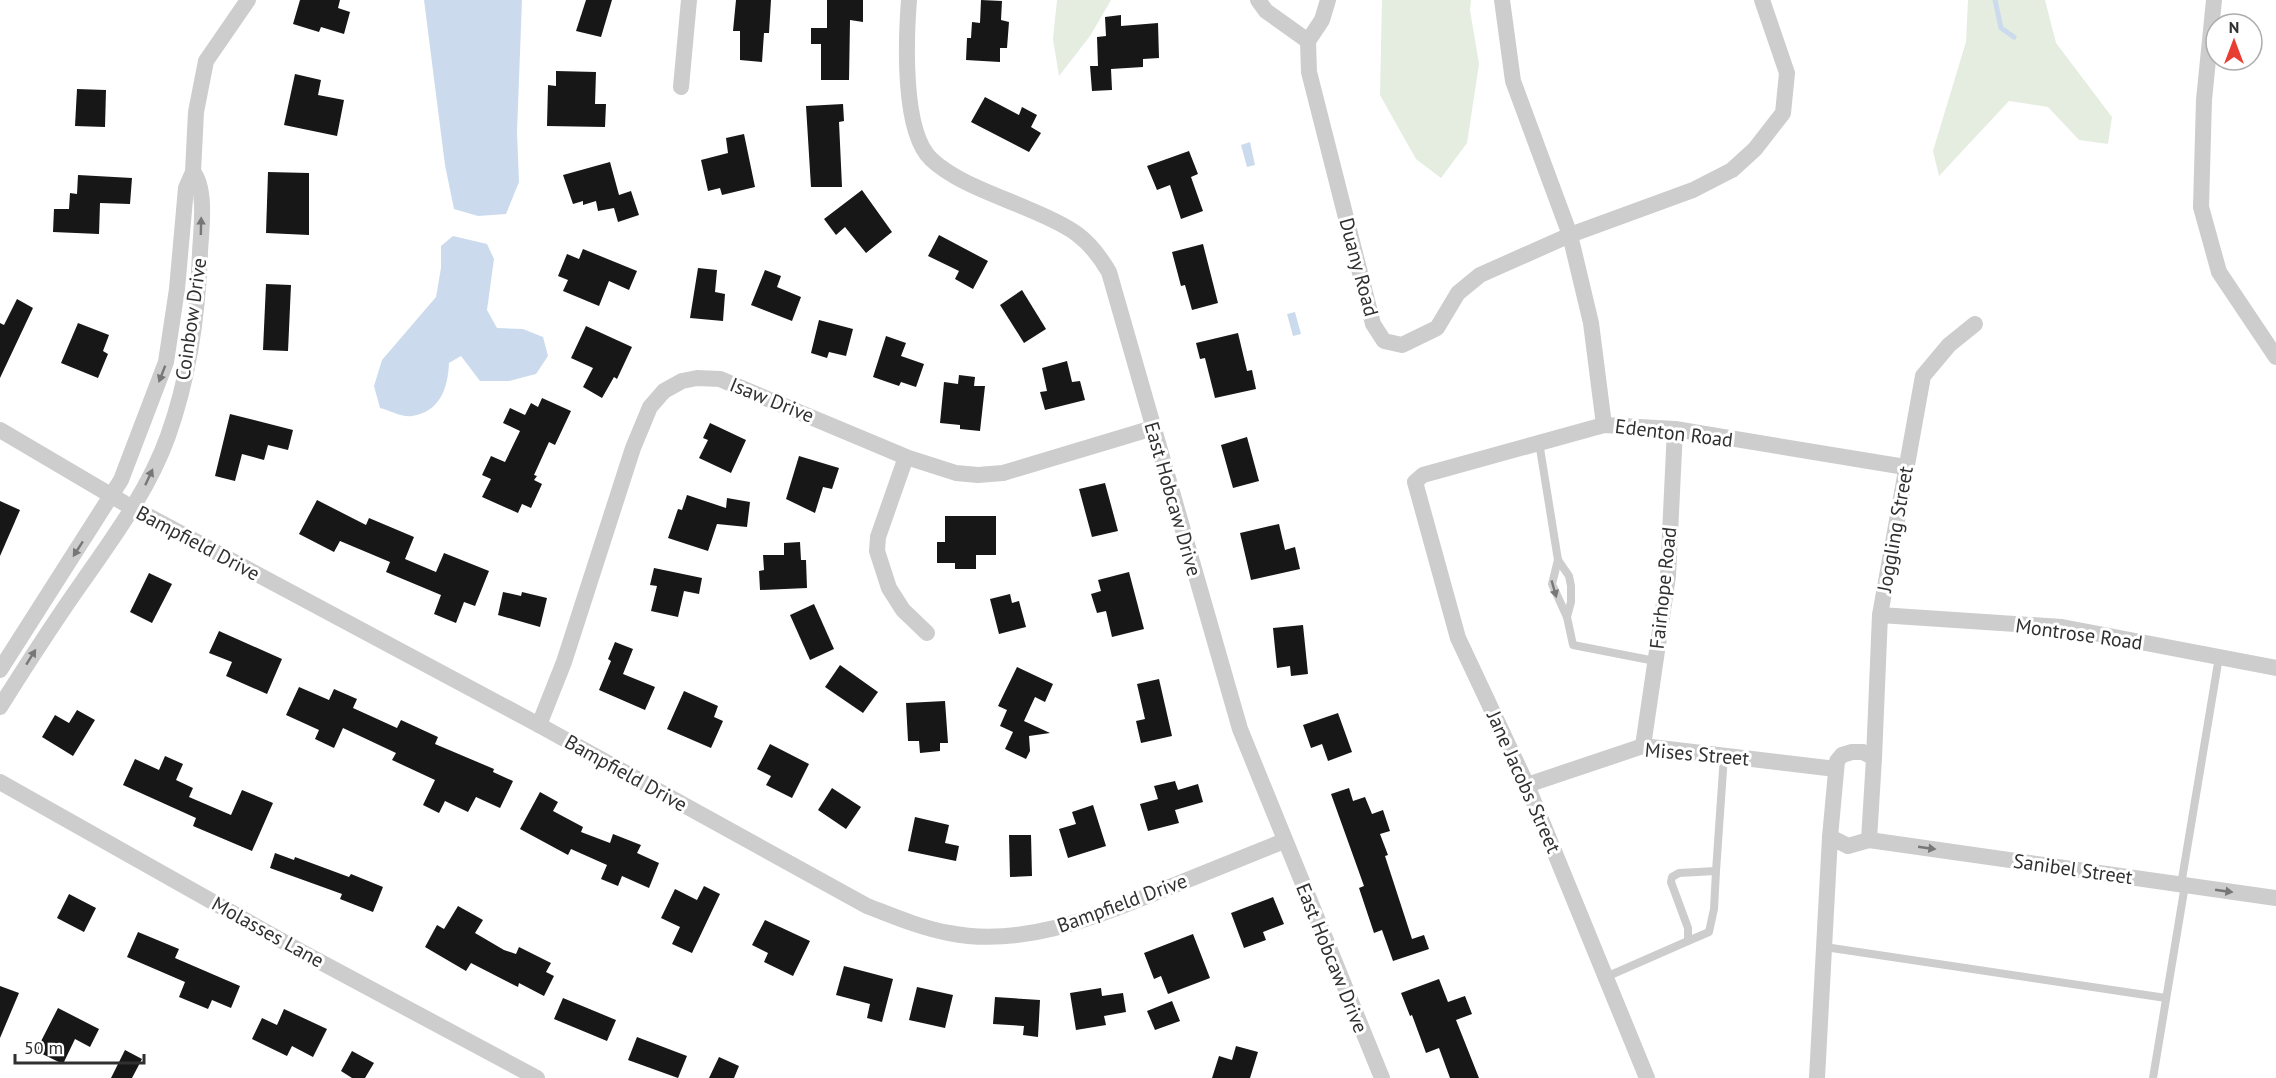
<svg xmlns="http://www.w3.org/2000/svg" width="2276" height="1078" viewBox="0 0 2276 1078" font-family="'PT Sans',sans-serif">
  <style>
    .green { fill: #e4eddf }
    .water { fill: #cbdbed }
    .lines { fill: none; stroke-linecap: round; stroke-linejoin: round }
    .stream { stroke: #cbdbed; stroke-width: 5 }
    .building { fill: #171717 }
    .lane { stroke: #cdcdcd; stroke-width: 8 }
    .street { stroke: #cdcdcd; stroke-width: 16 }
    .oneway { fill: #777 }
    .labels { text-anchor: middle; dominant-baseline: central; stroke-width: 6; stroke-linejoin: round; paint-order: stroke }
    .street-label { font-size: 20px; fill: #303030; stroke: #fff }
  </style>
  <rect width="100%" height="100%" fill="#fff"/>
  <g class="green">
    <polygon points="1057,0 1111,0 1090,36 1059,76 1053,39"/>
    <polygon points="1382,0 1471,0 1470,10 1479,64 1467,143 1441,178 1416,159 1380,95"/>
    <polygon points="1968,0 2045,0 2056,43 2112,117 2108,144 2079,140 2048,107 2009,101 1939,176 1933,151 1966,42"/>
  </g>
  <g class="water">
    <polygon points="424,0 522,0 517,132 519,182 506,214 478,216 454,209 445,165"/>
    <polygon points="1250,142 1255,165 1247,167 1241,145"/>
    <path d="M453 236 487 244 494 259 487 310 497 328 523 329 543 337 548 356 536 374 509 381H480L461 356 449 363C448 388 440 412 412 416 403 418 389 410 380 408L374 386 382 360 436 297 441 268V246Z"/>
    <polygon points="1295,312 1301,334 1293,336 1287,314"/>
  </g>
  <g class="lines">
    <polyline class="stream" points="1995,0 2001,28 2014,37"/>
  </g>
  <g class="building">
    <polygon points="300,0 340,0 338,8 350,12 344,34 321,27 319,32 293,24"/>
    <polygon points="586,0 612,0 601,37 576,31"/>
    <polygon points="736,0 771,0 769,33 764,33 762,62 740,60 740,31 733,31"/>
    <polygon points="827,0 863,0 863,22 850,20 849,80 821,80 821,44 811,44 811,28 827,28"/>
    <polygon points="981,0 1002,1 1001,20 1009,22 1007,48 1000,48 1000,62 966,60 967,38 971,38 972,22 980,23"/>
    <polygon points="1121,15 1121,26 1158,23 1159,58 1143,59 1143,67 1111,69 1112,90 1092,91 1090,66 1098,66 1097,37 1106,36 1105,17"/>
    <polygon points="556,71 596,72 595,104 606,104 605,127 547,126 548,85 556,86"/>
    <polygon points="295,74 321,80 318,95 344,100 337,136 284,125"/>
    <polygon points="77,89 106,90 105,127 75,126"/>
    <polygon points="985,97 1019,115 1022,107 1037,115 1031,127 1041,133 1029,152 971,122"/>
    <polygon points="843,104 844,121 839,122 842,187 811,187 806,106"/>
    <polygon points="744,134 755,187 722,195 720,188 708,191 701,160 728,153 726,138"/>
    <polygon points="1189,151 1198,174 1191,177 1203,211 1181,219 1170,185 1157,190 1147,166"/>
    <polygon points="610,162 619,195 631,191 639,215 618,222 614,208 598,211 596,201 583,205 583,201 573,204 563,175"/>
    <polygon points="268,172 309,173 309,235 266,233"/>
    <polygon points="78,175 132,178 130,204 100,203 99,234 53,232 54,209 69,209 70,193 77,194"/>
    <polygon points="862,190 892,232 866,253 845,227 836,235 824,219"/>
    <polygon points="939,235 988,261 973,289 955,279 959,271 928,256"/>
    <polygon points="1203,244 1218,303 1192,310 1185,285 1181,286 1172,252"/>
    <polygon points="583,249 637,271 629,290 609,281 599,306 563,291 568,280 558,276 567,254 579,259"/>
    <polygon points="698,268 717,270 715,292 725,294 723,321 690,318"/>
    <polygon points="765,270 781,276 777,287 801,297 792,321 751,305"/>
    <polygon points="266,284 291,285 288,351 263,350"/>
    <polygon points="1022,290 1046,329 1024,343 1000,305"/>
    <polygon points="17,299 33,308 0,378 0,323 4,325"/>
    <polygon points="819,320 853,329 846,356 829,352 827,358 811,353"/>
    <polygon points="78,323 109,335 103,351 108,354 98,378 61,363"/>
    <polygon points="586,326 632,347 617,379 614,377 602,398 583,387 593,368 571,358"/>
    <polygon points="1238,333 1247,371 1252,370 1256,389 1215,398 1205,358 1200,359 1196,343"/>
    <polygon points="886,336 906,343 901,356 924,364 916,387 901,382 899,386 873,377"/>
    <polygon points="1067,361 1072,382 1080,381 1085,400 1045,410 1040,392 1047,391 1042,368"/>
    <polygon points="959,375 975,377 974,386 985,386 980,431 960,429 960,425 940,423 944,382 958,384"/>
    <polygon points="542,398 571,411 555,445 549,442 534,475 537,476 534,480 542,484 531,508 522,504 518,513 482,497 491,479 482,475 491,456 505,462 520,431 503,423 510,408 525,415 531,403 538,407"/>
    <polygon points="230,414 293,430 288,450 268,445 264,460 242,454 235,481 215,476"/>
    <polygon points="710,423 746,440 731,473 699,458 708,440 703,438"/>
    <polygon points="1247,437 1259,481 1233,488 1221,445"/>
    <polygon points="799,456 839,468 832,489 823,487 815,513 786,499"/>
    <polygon points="1105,483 1118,531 1092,537 1079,489"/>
    <polygon points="687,495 726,508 727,498 750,502 747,527 717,524 708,551 668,538 678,509 682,510"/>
    <polygon points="317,500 366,525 369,518 414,537 405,559 436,572 444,553 489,571 475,606 464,602 456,623 434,614 441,595 386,572 390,562 340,541 334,552 299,534"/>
    <polygon points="0,501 20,510 0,556"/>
    <polygon points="945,516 996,516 996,555 976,555 976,569 955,569 955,563 937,563 937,542 945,542"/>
    <polygon points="1279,524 1285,550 1295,547 1300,569 1251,580 1240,533"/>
    <polygon points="800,542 801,560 806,560 807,588 760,590 759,571 764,570 763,555 784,555 784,543"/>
    <polygon points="654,568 702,578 699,594 684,591 678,617 651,611 657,586 650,585"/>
    <polygon points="1129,572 1144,629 1112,637 1106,611 1097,613 1091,594 1101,591 1098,580"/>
    <polygon points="149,573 172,584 152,623 130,612"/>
    <polygon points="503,592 521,596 522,592 547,598 540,627 498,615"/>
    <polygon points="1010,594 1012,603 1019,601 1026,627 999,634 990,599"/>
    <polygon points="814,604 834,649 810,660 790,615"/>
    <polygon points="1303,625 1308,674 1291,676 1290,666 1277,668 1273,628"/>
    <polygon points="219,631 282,659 267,694 226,676 232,662 209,653"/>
    <polygon points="615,642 633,649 623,674 655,687 645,710 599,690 611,661 608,659"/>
    <polygon points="840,665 878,692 863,713 825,687"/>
    <polygon points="1017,667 1053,684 1045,702 1035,697 1024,721 1050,733 1029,736 1030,751 1026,759 1005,749 1013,732 1000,726 1007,710 998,706"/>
    <polygon points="1159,679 1172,736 1141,743 1136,721 1145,719 1137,684"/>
    <polygon points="299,687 329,700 334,689 357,699 353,708 397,728 401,720 438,737 435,744 494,769 493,772 513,781 500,808 476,797 468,812 445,801 439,813 423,805 435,780 392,760 396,753 343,728 334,748 315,739 319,730 286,715"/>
    <polygon points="684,691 718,706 714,717 723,721 711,748 667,729"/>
    <polygon points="945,701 948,743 940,743 940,751 920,753 919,741 908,741 906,703"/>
    <polygon points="77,710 95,720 73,756 42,737 55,715 69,723"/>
    <polygon points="1338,713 1352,752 1328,761 1322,744 1311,748 1303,725"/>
    <polygon points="770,744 809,764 792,798 766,785 771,776 757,769"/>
    <polygon points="165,756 183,764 176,780 193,788 189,797 231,815 242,790 273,803 252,851 193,826 196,818 123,785 135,759 159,770"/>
    <polygon points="1175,781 1178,790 1198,784 1203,802 1175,810 1179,823 1148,831 1140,804 1158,799 1154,786"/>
    <polygon points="832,788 861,807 846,829 818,810"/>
    <polygon points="1349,788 1353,801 1365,797 1372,814 1383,810 1390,831 1380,834 1388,855 1385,856 1412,939 1424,935 1429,949 1393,961 1382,930 1374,933 1359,888 1364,886 1331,794"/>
    <polygon points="540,792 558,802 553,811 583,827 581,832 610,843 613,834 641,845 637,853 659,863 649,888 622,876 618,886 601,879 607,865 571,849 568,855 520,829"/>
    <polygon points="1093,805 1106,846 1068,858 1059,829 1076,824 1072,812"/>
    <polygon points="915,817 949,825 945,843 959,846 956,861 908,851"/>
    <polygon points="1009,835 1031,835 1032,876 1010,877"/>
    <polygon points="275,853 294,860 295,857 349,877 351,874 383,887 373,912 340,899 342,894 270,868"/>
    <polygon points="704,886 720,894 692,953 672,944 680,927 661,918 675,889 697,900"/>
    <polygon points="69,894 96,908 84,932 57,918"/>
    <polygon points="1273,897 1284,924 1263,932 1266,940 1244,948 1231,913"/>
    <polygon points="458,906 483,920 475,933 504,950 516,954 519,947 551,963 546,972 554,976 544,996 519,983 518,987 471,963 466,971 425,947 437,925 444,929"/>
    <polygon points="765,920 810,941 793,976 764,962 768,953 752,945"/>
    <polygon points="138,932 179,949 175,958 240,986 231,1008 212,1000 208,1009 179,997 185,982 127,957"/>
    <polygon points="1193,934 1210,978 1168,994 1161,976 1154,979 1144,953"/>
    <polygon points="844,966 893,979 882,1022 867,1018 870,1004 836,995"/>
    <polygon points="1439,979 1448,1002 1465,996 1472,1014 1456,1020 1479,1078 1450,1078 1439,1048 1426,1053 1412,1015 1410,1016 1401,993"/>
    <polygon points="0,986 19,993 0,1038"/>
    <polygon points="917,987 953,995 945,1028 909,1020"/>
    <polygon points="1101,988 1102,996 1123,993 1126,1012 1104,1016 1106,1025 1076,1030 1070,993"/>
    <polygon points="995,997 1040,1000 1038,1037 1023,1035 1024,1026 993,1024"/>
    <polygon points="563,998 616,1020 607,1041 554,1019"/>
    <polygon points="1172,1001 1180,1021 1155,1030 1147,1011"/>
    <polygon points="58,1008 99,1029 90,1047 75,1039 63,1064 36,1051"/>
    <polygon points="284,1009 327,1029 313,1057 292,1046 287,1056 252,1039 262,1018 277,1025"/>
    <polygon points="637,1037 687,1056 678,1078 628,1060"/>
    <polygon points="1236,1046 1258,1052 1250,1078 1212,1078 1219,1056 1232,1060"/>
    <polygon points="125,1050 142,1059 132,1078 111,1078"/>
    <polygon points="352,1051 374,1063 365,1078 352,1078 341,1071"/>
    <polygon points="719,1057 739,1066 734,1078 709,1078"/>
  </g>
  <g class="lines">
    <g class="lane">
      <polyline points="1539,442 1558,560 1569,576 1571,586 1571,602 1567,617"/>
      <polyline points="1558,560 1552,584 1567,617 1573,645 1655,661"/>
      <polyline points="2181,885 2219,657"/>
      <polyline points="1688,941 1709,932 1714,909 1716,871"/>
      <polyline points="1825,947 2166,998"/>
      <polyline points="1606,977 1688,941 1688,928 1671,882 1672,877 1679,873 1716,871 1724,756"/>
      <polyline points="2153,1078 2185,885"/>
    </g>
    <g class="street">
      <path d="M909 0C906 39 902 131 931 159 956 183 1002 197 1033 211 1070 227 1088 236 1109 272L1240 729 1382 1078"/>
      <polyline points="1258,0 1266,11 1308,41"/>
      <polyline points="1328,0 1322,20 1308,41 1309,72 1373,324 1384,341 1402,345 1437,328 1458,293 1480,275 1570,235 1693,190 1732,170 1755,149 1783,113 1787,73 1762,0"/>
      <polyline points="1502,0 1513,81 1570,235 1591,323 1604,425"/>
      <polyline points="2214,0 2204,100 2201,207 2219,272 2276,357"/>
      <polyline points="681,87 689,0"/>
      <path d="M0 430 124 503 539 725 867 906C893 916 921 928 949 933 1024 948 1097 916 1165 889 1205 873 1244 857 1284 841"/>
      <polyline points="906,457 878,537 877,551 889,588 903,610 927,633"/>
      <polyline points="1880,615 2062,627 2276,668"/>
      <polyline points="0,670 121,480 166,362 177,289 186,188 193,172 196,112 206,61 248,0"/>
      <path d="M0 707C27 664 54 622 83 581 115 535 149 489 168 436 189 377 198 314 200 252 201 232 207 188 193 172"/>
      <polyline points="539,725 564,662 633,448 650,407 664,391 682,381 697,378 720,379 906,457 956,473 978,475 1003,473 1153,428"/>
      <polyline points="1643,746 1668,576 1675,429"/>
      <polygon points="1852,752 1863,752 1874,758 1869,840 1848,846 1830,837 1837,761 1842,755"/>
      <polyline points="1874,758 1880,615 1923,376 1949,345 1975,324"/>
      <polyline points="0,782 300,951 537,1078"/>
      <polyline points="1527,785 1643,746 1836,769"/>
      <polyline points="1869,840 2276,898"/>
      <polyline points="1647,1078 1527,785 1458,638 1415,482 1423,475 1604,425 1675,429 1905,467"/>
      <polyline points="1817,1078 1830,837"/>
    </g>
  </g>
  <defs><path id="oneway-solid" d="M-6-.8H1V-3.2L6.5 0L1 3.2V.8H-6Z" transform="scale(1.5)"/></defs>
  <g class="oneway">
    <use href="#oneway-solid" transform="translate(201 226) rotate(-89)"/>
    <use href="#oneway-solid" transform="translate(162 374) rotate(111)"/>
    <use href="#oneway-solid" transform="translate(149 477) rotate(-65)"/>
    <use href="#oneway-solid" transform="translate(78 549) rotate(123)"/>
    <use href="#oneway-solid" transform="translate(1554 589) rotate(74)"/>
    <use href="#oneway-solid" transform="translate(31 657) rotate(-58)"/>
    <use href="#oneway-solid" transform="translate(1927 848) rotate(8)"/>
    <use href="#oneway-solid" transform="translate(2224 891) rotate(8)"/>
  </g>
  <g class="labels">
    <g class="street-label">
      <text transform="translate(1359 267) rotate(75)">Duany Road</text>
      <text transform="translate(191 319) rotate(-82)">Coinbow Drive</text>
      <text transform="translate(772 400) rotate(22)">Isaw Drive</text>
      <text transform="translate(1674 433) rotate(7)">Edenton Road</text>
      <text transform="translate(1173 499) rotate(74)">East Hobcaw Drive</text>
      <text transform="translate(1895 529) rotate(-80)">Joggling Street</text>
      <text transform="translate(198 543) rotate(28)">Bampfield Drive</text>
      <text transform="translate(1663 588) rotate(-84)">Fairhope Road</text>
      <text transform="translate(2079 634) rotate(8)">Montrose Road</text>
      <text transform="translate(1697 754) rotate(5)">Mises Street</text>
      <text transform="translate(626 773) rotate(29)">Bampfield Drive</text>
      <text transform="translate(1524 782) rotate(66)">Jane Jacobs Street</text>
      <text transform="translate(2073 869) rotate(8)">Sanibel Street</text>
      <text transform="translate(1122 903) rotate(-20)">Bampfield Drive</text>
      <text transform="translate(268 932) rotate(29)">Molasses Lane</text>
      <text transform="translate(1332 958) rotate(68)">East Hobcaw Drive</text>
    </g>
  </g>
  <g transform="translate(2234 42)"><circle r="28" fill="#ffffff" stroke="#acacac" stroke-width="1.5"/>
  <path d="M0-4.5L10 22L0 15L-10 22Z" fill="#e83d32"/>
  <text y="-9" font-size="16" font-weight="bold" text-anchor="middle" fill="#303030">N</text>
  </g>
  <path d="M15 1054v9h129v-9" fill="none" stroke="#303030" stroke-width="3"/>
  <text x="24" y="1054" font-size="18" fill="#303030" stroke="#ffffff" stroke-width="4.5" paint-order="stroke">50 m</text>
</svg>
